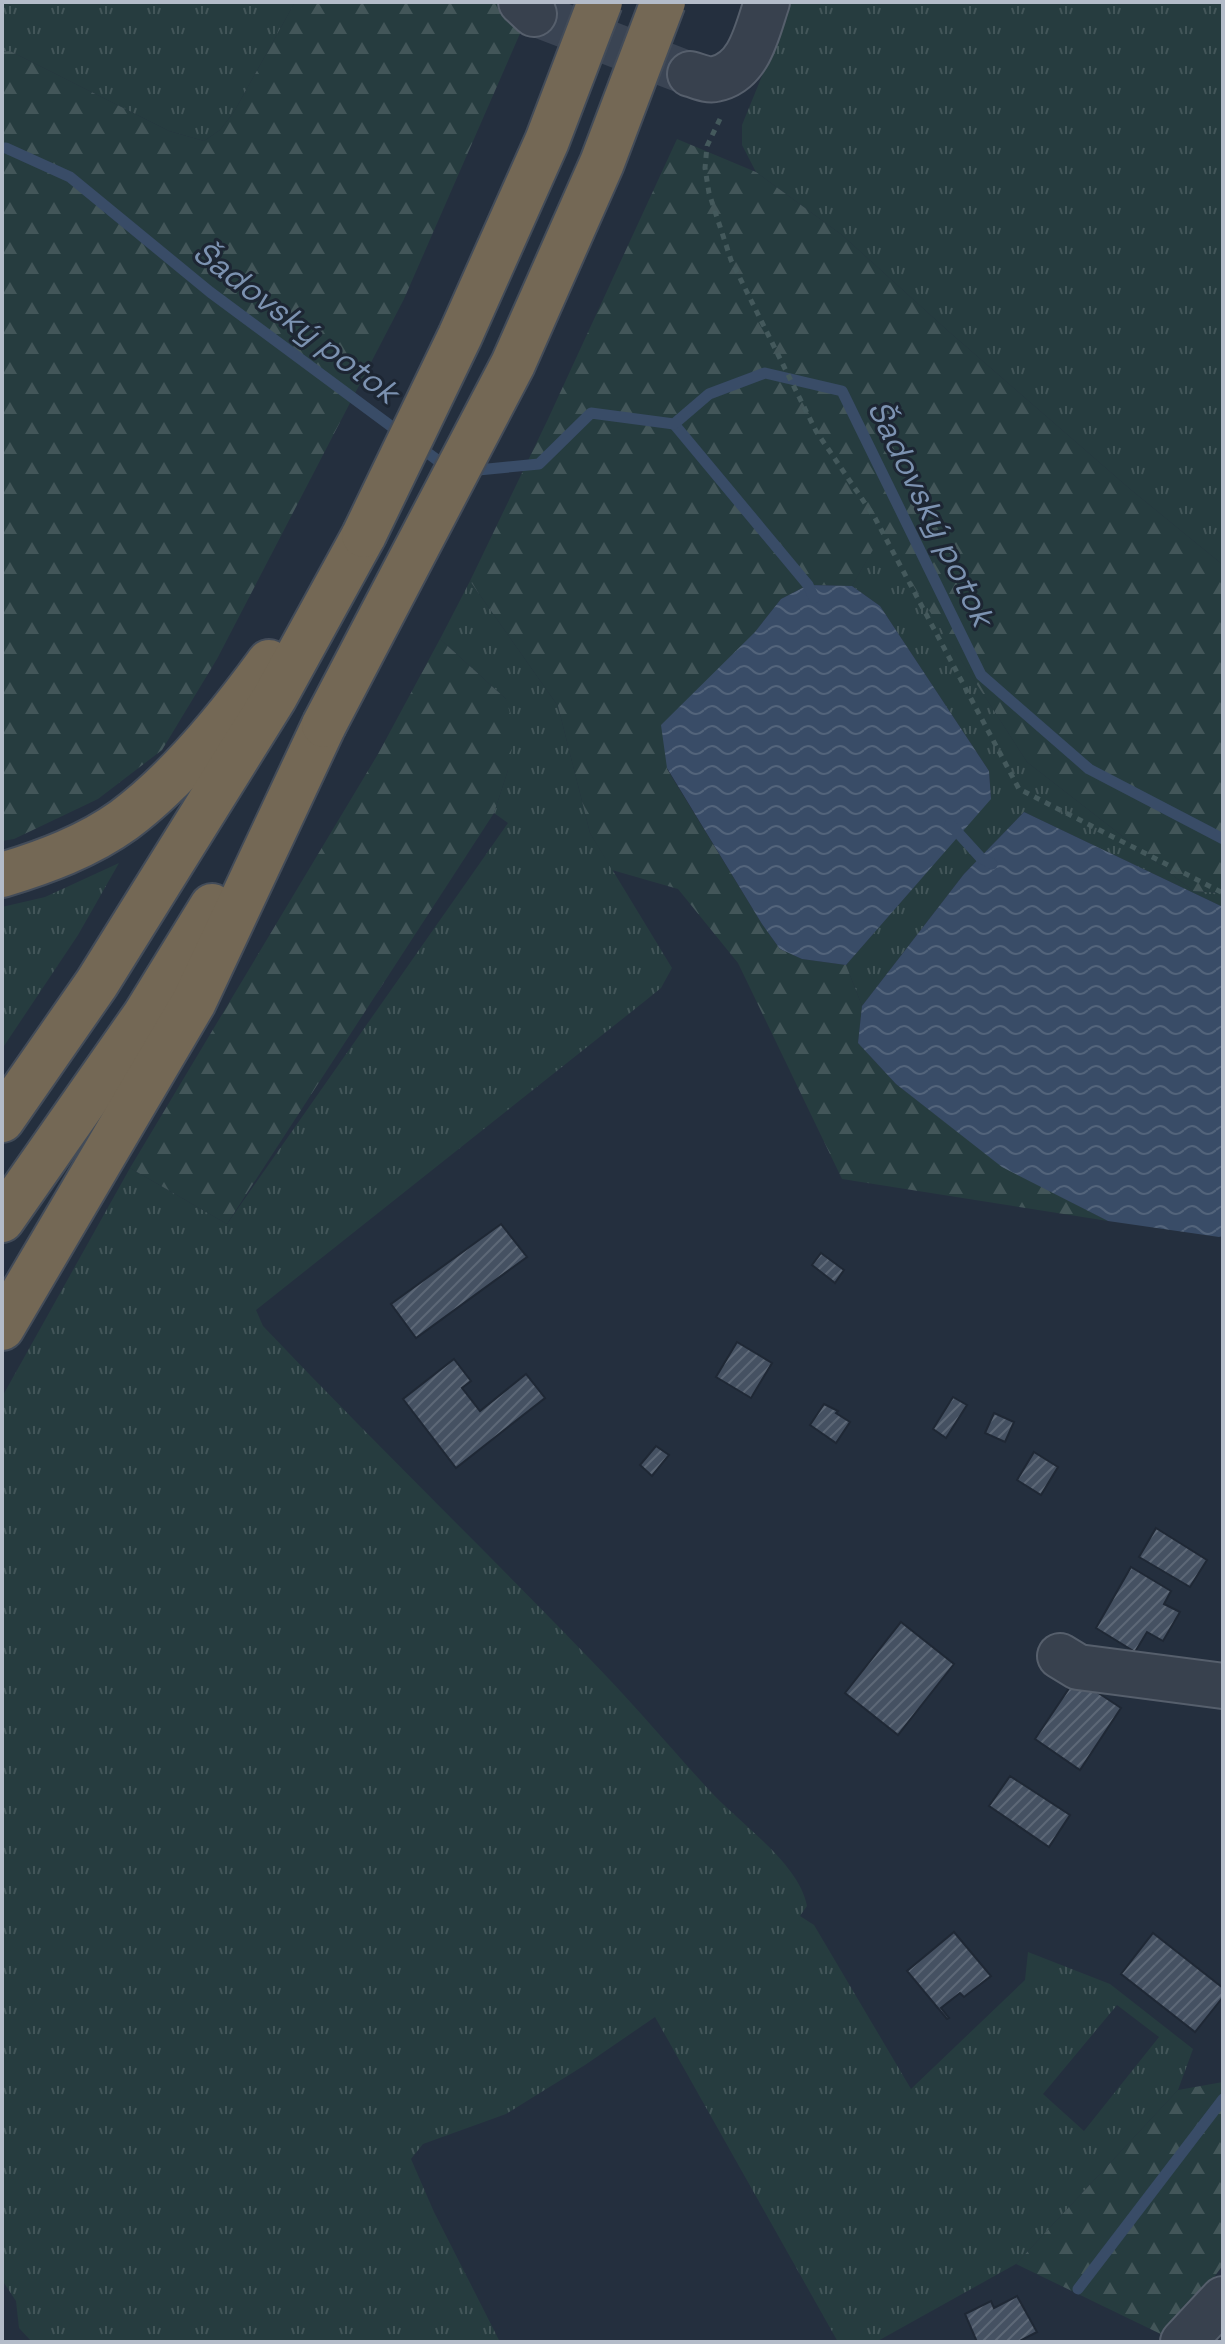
<svg xmlns="http://www.w3.org/2000/svg" width="1225" height="2344" viewBox="0 0 1225 2344" font-family="'Space Grotesk',sans-serif">
  <style>
    .grass { fill: url(#grass-tufts); fill-rule: evenodd }
    .forest { fill: url(#forest-firs) }
    .water { fill: url(#water-waves) }
    .lines { fill: none; stroke-linecap: round; stroke-linejoin: round }
    .stream { stroke: #394c67; stroke-width: 11 }
    .building { fill: url(#building-hatch); stroke: #1f2835; stroke-width: 2 }
    .minor-tunnel { stroke: #3a4453; stroke-width: 44; stroke-dasharray: 44 22; stroke-linecap: butt }
    .minor-casing { stroke: #565f6c; stroke-width: 48 }
    .highway-casing { stroke: #434c59; stroke-width: 48 }
    .path { stroke: #44595c; stroke-width: 5; stroke-dasharray: 6 6; stroke-linecap: butt }
    .minor { stroke: #38414e; stroke-width: 44 }
    .highway { stroke: #746855; stroke-width: 44 }
    .highway-bridge-casing { stroke: #434c59; stroke-width: 48; stroke-linecap: butt }
    .highway-bridge { stroke: #746855; stroke-width: 44 }
    .labels { text-anchor: middle; dominant-baseline: central; stroke-width: 6; stroke-linejoin: round; paint-order: stroke }
    .water-label { font-size: 32px; font-style: italic; fill: #7c92b1; stroke: #1d2633 }
  </style>
  <defs>
    <pattern id="grass-tufts" width="24" height="20" patternUnits="userSpaceOnUse" patternTransform="scale(2)"><rect width="24" height="20" fill="#263c3f"/><path d="M3 7l-1-3M5 7V3M7 7l1-3M15 17l-1-3M17 17v-4M19 17l1-3" fill="none" stroke="#435659"/></pattern>
    <pattern id="forest-firs" width="22" height="20" patternUnits="userSpaceOnUse" patternTransform="scale(2)"><rect width="22" height="20" fill="#263c3f"/><path d="M5 1l3.5 6h-7zM16 11l3.5 6h-7z" fill="#435659"/></pattern>
    <pattern id="water-waves" width="16" height="10" patternUnits="userSpaceOnUse" patternTransform="scale(2)"><rect width="16" height="10" fill="#394c67"/><path d="M0 5q4-4 8 0t8 0" fill="none" stroke="#53647b"/></pattern>
    <pattern id="building-hatch" width="6" height="6" patternUnits="userSpaceOnUse" patternTransform="scale(2)"><rect width="6" height="6" fill="#455162"/><path d="M-1 1l2-2M0 6l6-6M5 7l2-2" fill="none" stroke="#5d6877"/></pattern>
  </defs>
  <rect width="100%" height="100%" fill="#242f3e"/>
  <g class="grass">
    <polygon points="2,2 295,2 234,112 220,130 204,141 169,131 10,51 2,52"/>
    <polygon points="792,2 1223,2 1223,565 1130,489 947,330 842,235 756,172 742,145 742,125"/>
    <polygon points="881,535 1027,762 1193,891 1223,893 1223,907 1024,812 964,874 862,1006 846,965 991,798 989,771 880,606 852,586"/>
    <path d="M470 581 558 706 590 833 672 968 661 988 645 1001 256 1310 263 1326C369 1438 480 1545 587 1656 630 1700 669 1746 710 1791 739 1823 799 1863 807 1906L800 1916 814 1925 911 2089 1025 1980 1028 1952 1110 1984 1193 2049 1178 2090 1016 2264 876 2342H838L655 2017 585 2065 506 2114 423 2144 411 2159 434 2212 500 2342H32L19 2328 16 2301 2 2280V1397L130 1168 227 1224 508 823 494 813 508 770 506 699 440 639ZM1117 2005 1159 2037 1084 2131 1043 2094Z"/>
    <polygon points="119,863 78,935 2,1049 2,907 45,897"/>
  </g>
  <g class="forest">
    <polygon points="295,2 503,2 522,29 404,299 217,659 162,750 98,799 14,839 2,841 2,52 10,51 169,131 204,141 220,130 234,112"/>
    <polygon points="677,139 756,172 842,235 947,330 1130,489 1223,565 1223,893 1193,891 1027,762 881,536 852,586 808,585 781,599 755,632 667,769 762,924 780,949 802,959 846,965 862,1006 858,1043 896,1084 1002,1166 1108,1221 842,1179 738,963 678,889 612,870 590,833 558,706 470,581 548,419"/>
    <polygon points="440,639 506,699 515,731 508,770 494,813 227,1224 130,1168 378,754"/>
    <polygon points="1223,2082 1223,2265 1169,2338 1016,2264 1178,2090"/>
  </g>
  <g class="water">
    <polygon points="808,585 852,586 880,606 989,771 991,799 846,965 802,959 780,949 762,924 667,768 661,725 755,632 781,599"/>
    <polygon points="1024,812 1223,907 1223,1236 1219,1237 1108,1221 1002,1167 896,1084 858,1043 862,1006 964,874"/>
  </g>
  <g class="lines">
    <g class="stream">
      <polyline points="2,148 6,148 70,177 210,292 403,435"/>
      <polyline points="674,424 808,585 814,598"/>
      <polyline points="417,445 448,468"/>
      <polyline points="468,471 539,464 591,413 674,424 709,394 765,373 842,391 981,675 1089,769 1223,839"/>
      <polyline points="950,824 981,858 992,864"/>
      <polyline points="1078,2289 1223,2099"/>
    </g>
  </g>
  <g class="building">
    <polygon points="501,1224 527,1257 416,1338 391,1304"/>
    <polygon points="821,1253 844,1270 835,1283 812,1265"/>
    <polygon points="737,1342 772,1363 751,1398 716,1377"/>
    <polygon points="454,1359 471,1381 462,1388 480,1411 526,1374 545,1398 456,1468 403,1399"/>
    <polygon points="953,1397 967,1405 946,1438 933,1429"/>
    <polygon points="824,1404 838,1411 836,1413 850,1422 836,1443 810,1425"/>
    <polygon points="994,1413 1014,1422 1005,1442 985,1433"/>
    <polygon points="656,1446 669,1455 652,1476 640,1465"/>
    <polygon points="1034,1452 1058,1467 1041,1495 1017,1480"/>
    <polygon points="1156,1528 1207,1560 1190,1587 1139,1557"/>
    <polygon points="1131,1567 1171,1591 1164,1604 1180,1612 1163,1641 1147,1632 1135,1652 1096,1628"/>
    <polygon points="901,1622 954,1664 898,1735 845,1693"/>
    <polygon points="1076,1678 1121,1708 1080,1770 1035,1739"/>
    <polygon points="1010,1776 1070,1815 1049,1847 989,1806"/>
    <polygon points="954,1932 991,1976 964,1997 960,1993 941,2008 949,2018 947,2019 907,1971"/>
    <polygon points="1153,1933 1223,1988 1223,1997 1195,2032 1121,1974"/>
    <polygon points="1017,2296 1037,2332 1018,2342 977,2342 965,2314 991,2301 994,2308"/>
  </g>
  <g class="lines">
    <polyline class="minor-tunnel" points="534,14 690,74"/>
    <g class="minor-casing">
      <g id="minor">
        <polyline points="521,2 534,14"/>
        <path d="M690 74C698 76 708 81 715 79 750 72 757 31 767 2"/>
        <polyline points="1060,1656 1078,1667 1223,1686"/>
        <polyline points="1183,2342 1223,2299"/>
      </g>
    </g>
    <g class="highway-casing">
      <g id="highway">
        <path d="M2 875C45 862 88 846 124 820 179 779 229 717 269 662"/>
        <polyline points="2,1120 97,983 275,697 364,535"/>
        <polyline points="2,1220 145,1015 212,906"/>
        <polyline points="2,1328 194,1002 324,725"/>
      </g>
    </g>
    <polyline class="path" points="720,119 707,146 705,168 709,193 731,260 816,431 875,518 1019,789 1223,893"/>
    <use href="#minor" class="minor"/>
    <use href="#highway" class="highway"/>
    <g class="highway-bridge-casing">
      <g id="highway-bridge">
        <polyline points="364,535 460,336 547,141 600,2"/>
        <polyline points="324,725 513,364 602,163 663,2"/>
      </g>
    </g>
    <use href="#highway-bridge" class="highway-bridge"/>
  </g>
  <g class="labels">
    <g class="water-label">
      <text transform="translate(296 322) rotate(37)">Šadovský potok</text>
      <text transform="translate(931 513) rotate(64)">Šadovský potok</text>
    </g>
  </g>
  <rect width="1225" height="2344" fill="none" stroke="#b4bcc9" stroke-width="8"/>
</svg>
